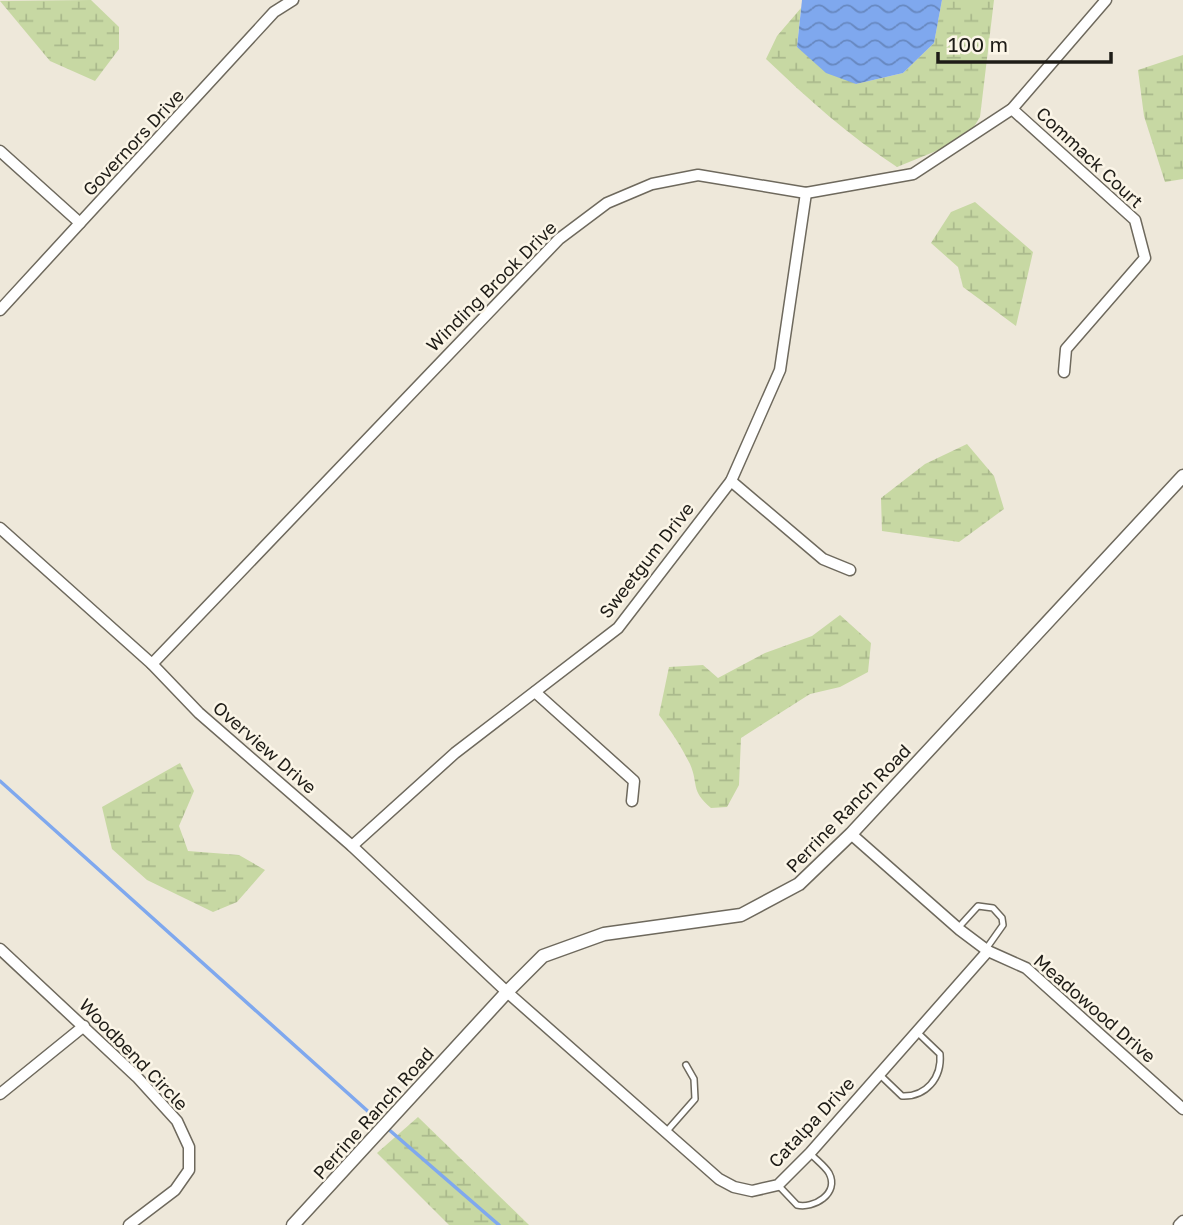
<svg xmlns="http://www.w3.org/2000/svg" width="1183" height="1225" viewBox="0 0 1183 1225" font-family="'Golos Text',sans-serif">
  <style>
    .wetland { fill: url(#wetland-marsh) }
    .water { fill: url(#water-waves) }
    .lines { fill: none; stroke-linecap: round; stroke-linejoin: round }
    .stream { stroke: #7fa8ee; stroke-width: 3.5 }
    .service-casing { stroke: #6e695d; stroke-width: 8 }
    .minor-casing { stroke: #6e695d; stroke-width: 13 }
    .tertiary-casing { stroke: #6e695d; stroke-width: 15 }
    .service { stroke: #fff; stroke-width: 5 }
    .minor { stroke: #fff; stroke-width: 10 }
    .tertiary { stroke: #fff; stroke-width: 12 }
    .labels { text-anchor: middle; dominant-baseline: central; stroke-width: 5; stroke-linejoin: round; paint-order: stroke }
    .street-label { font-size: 18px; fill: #1e1c17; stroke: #fbf5e7 }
  </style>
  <defs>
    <pattern id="wetland-marsh" width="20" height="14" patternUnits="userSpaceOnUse" patternTransform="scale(1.75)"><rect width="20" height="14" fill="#c7d8a3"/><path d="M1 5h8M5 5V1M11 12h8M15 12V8" fill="none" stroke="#aab98c"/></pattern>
    <pattern id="water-waves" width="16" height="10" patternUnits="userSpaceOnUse" patternTransform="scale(1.75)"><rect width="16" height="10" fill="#7fa8ee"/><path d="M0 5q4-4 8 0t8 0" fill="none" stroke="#6788c0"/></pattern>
  </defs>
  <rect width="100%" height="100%" fill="#eee8da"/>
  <g class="wetland">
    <polygon points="91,0 119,27 119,49 95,81 50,61 0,1"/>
    <path d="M942 0H994L980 117 964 143 941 149 897 167C849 136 808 99 766 59L777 36 801 8 797 47 856 84 903 73 934 43Z"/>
    <polygon points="1183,55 1183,179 1165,182 1144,116 1138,70"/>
    <polygon points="975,202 1033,252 1016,326 963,287 958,267 931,243 951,212"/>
    <polygon points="967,444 994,476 1004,509 959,542 882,531 881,498 925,464"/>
    <path d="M840 615 871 643 868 672 840 687 810 694 741 738 739 785 727 807 711 808C690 790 699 785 690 764 681 746 671 731 659 715L669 667 703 665 718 678 765 653 812 636Z"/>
    <polygon points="180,763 194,791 179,826 188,851 239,855 265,870 237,902 213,912 147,880 112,849 102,807"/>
    <polygon points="418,1117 529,1225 449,1225 377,1153"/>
  </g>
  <polygon class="water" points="802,0 942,0 934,43 903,73 856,84 826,73 797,47"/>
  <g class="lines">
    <g class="stream">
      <polyline points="0,781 381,1123"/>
      <polyline points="387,1128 499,1225"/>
    </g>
    <g class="service-casing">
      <g id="service">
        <polyline points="958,928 978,906 993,908 1002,918 1003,925 986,949"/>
        <path d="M879 1074 902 1096C926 1097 942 1078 940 1054L917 1032"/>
        <polyline points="666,1132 695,1099 694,1079 686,1065"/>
        <path d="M778 1185 797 1205C813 1209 840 1194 829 1173 825 1166 815 1159 810 1153"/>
      </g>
    </g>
    <g class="minor-casing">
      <g id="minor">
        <polyline points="1012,109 1135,220 1145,258 1066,349 1064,372"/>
        <polyline points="0,151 80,223"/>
        <polyline points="0,310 274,12 293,0"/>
        <polyline points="731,481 823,559 850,570"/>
        <polyline points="0,528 152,664 199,713 352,846 507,992 719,1179 734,1187 752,1191 778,1185 810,1153 988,951"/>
        <polyline points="152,664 559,239 607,203 652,184 698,175 806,193 913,174 1012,109 1106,0"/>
        <polyline points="535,692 634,781 632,801"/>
        <polyline points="851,834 960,930 988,951 1026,968 1183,1109"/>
        <polyline points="352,846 455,753 618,628 731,481 780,370 806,193"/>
        <polyline points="0,949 137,1077 177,1121 189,1147 189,1170 175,1190 129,1225"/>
        <polyline points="0,1094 84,1026"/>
        <polyline points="1179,1225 1183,1221"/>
      </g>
    </g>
    <g class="tertiary-casing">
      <polyline id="tertiary" points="293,1225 507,992 543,956 604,934 741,915 799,884 851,834 1183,476"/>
    </g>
    <use href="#service" class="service"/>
    <use href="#minor" class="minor"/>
    <use href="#tertiary" class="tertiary"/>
  </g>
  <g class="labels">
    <g class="street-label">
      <text transform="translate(133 142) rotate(-47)">Governors Drive</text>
      <text transform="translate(1090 157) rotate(43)">Commack Court</text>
      <text transform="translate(491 286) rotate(-45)">Winding Brook Drive</text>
      <text transform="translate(646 560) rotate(-52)">Sweetgum Drive</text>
      <text transform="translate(265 747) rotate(41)">Overview Drive</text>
      <text transform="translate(848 808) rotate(-46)">Perrine Ranch Road</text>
      <text transform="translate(1095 1008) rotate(41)">Meadowood Drive</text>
      <text transform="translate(134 1054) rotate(46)">Woodbend Circle</text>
      <text transform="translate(373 1113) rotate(-48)">Perrine Ranch Road</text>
      <text transform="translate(811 1122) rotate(-47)">Catalpa Drive</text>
    </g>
  </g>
  <path d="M938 52v10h173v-10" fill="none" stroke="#1e1c17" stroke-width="3.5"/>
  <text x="948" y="52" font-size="21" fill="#1e1c17" stroke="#fbf5e7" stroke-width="5" paint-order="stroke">100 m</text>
</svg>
